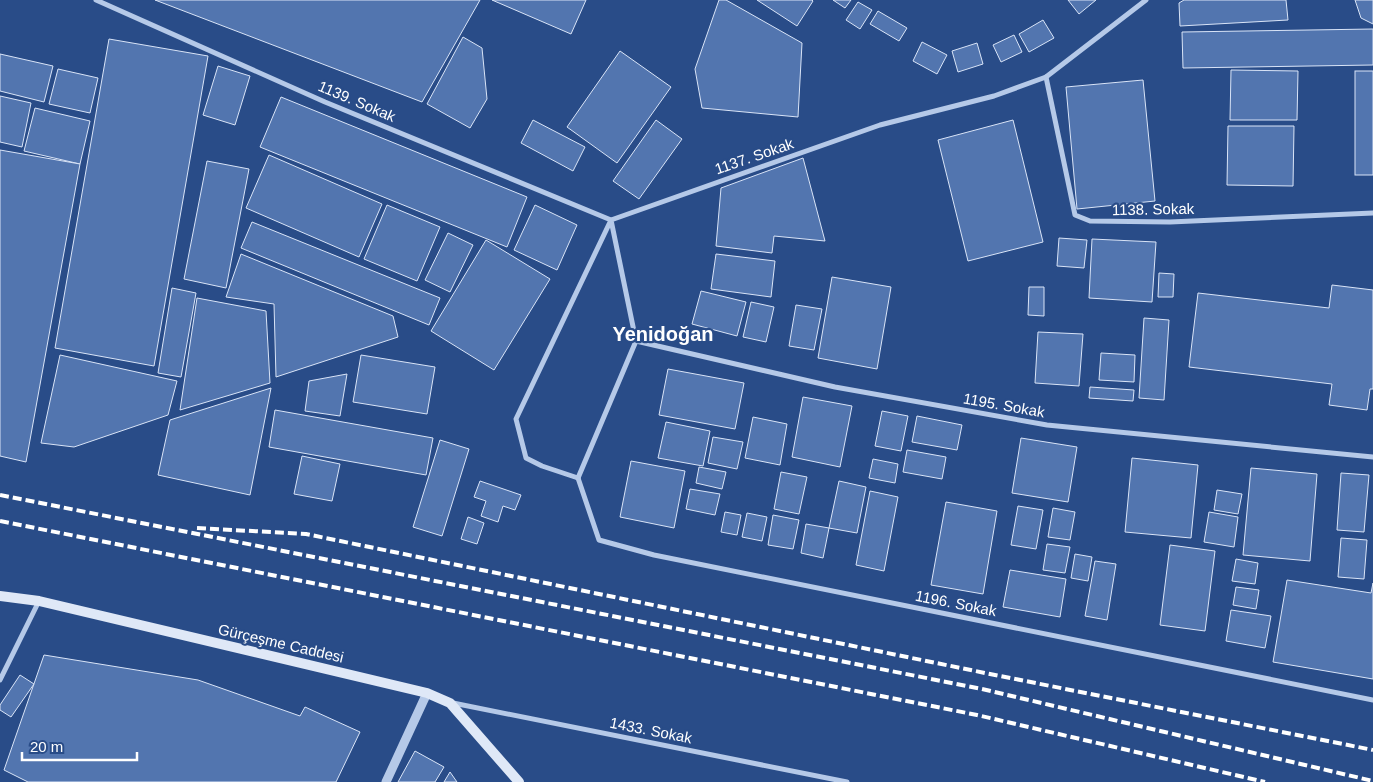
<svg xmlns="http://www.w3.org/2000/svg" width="1373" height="782" viewBox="0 0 1373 782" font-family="Helvetica,sans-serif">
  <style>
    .building { fill: #5275af; stroke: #d9e4f7 }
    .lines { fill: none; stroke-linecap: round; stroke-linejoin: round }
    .minor { stroke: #b5c9e8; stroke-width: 5 }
    .tertiary { stroke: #b5c9e8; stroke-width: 9 }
    .secondary { stroke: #dfe8f7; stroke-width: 10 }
    .rail { stroke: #fff; stroke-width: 4; stroke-dasharray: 9 4; stroke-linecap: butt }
    .labels { text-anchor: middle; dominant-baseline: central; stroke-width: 4.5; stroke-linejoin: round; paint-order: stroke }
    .street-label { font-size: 15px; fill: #fff; stroke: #294c88 }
    .district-label { font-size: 20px; font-weight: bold; fill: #fff; stroke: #294c88 }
  </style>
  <rect width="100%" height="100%" fill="#294c88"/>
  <g class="building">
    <polygon points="155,0 480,0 422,102"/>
    <polygon points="492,0 586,0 571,34"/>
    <polygon points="719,0 726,0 802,43 798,117 702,108 695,69"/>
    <polygon points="757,0 812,0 813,1 797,26"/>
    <polygon points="833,0 851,0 845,8"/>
    <polygon points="1068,0 1096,0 1079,14"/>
    <polygon points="1184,0 1286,0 1288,20 1180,26 1179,3"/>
    <polygon points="1355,0 1373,0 1373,24 1361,18"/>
    <polygon points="858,2 872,10 860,29 846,20"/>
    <polygon points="878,11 907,28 899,41 870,24"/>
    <polygon points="1043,20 1054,38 1029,52 1019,34"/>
    <polygon points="1373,29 1373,65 1183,68 1182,32"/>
    <polygon points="1014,35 1022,52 1001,62 993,45"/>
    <polygon points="463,37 482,48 487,99 470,128 427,104"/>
    <polygon points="109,39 208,56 154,366 55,348"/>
    <polygon points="922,42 947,55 937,74 913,61"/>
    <polygon points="977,43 983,64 958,72 952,51"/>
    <polygon points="620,51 671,87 617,163 567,127"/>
    <polygon points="0,54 53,66 44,102 0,91"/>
    <polygon points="218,66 250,76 235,125 203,115"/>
    <polygon points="58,69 98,78 90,113 49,104"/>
    <polygon points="1231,70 1298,71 1297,120 1230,120"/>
    <rect x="1355" y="71" width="18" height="104"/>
    <polygon points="1143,80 1155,201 1077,209 1066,87"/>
    <polygon points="0,96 31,103 22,147 0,142"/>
    <polygon points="281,97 527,197 507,247 260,147"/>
    <polygon points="35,108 90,121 80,164 24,151"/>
    <polygon points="533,120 585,147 573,171 521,143"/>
    <polygon points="656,120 682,139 639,199 613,181"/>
    <polygon points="1013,120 1043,242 968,261 938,140"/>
    <polygon points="1228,126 1294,126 1293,186 1227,185"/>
    <polygon points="0,150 80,164 26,462 0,456"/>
    <polygon points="269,155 382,204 359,257 246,208"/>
    <polygon points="803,158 825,241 774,236 772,253 716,246 721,188"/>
    <polygon points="207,161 249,169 226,288 184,279"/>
    <polygon points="387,205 440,227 417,281 364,259"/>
    <polygon points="535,205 577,225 557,270 514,250"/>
    <polygon points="252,222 440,298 429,325 241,248"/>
    <polygon points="448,233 473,245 450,292 425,280"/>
    <polygon points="1059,238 1087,240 1084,268 1057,266"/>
    <polygon points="1092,239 1156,242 1152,302 1089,298"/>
    <polygon points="486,240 550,279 494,370 431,331"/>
    <polygon points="241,254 393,316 398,337 276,377 274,304 226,297"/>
    <polygon points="716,254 775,261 771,297 711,289"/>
    <polygon points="1159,273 1174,274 1173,297 1158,297"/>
    <polygon points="832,277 891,287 877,369 818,358"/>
    <polygon points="1332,285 1373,290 1373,389 1370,389 1367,410 1329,405 1332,384 1189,367 1198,293 1329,308"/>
    <polygon points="1029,287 1044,287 1044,316 1028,315"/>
    <polygon points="172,288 196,293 181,377 158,373"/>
    <polygon points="701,291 746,302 737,336 692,324"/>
    <polygon points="197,298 266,311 270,383 180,410"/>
    <polygon points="751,302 774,307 766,342 743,337"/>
    <polygon points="796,305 822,309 814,350 789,346"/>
    <polygon points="1144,318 1169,320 1164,400 1139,398"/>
    <polygon points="1038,332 1083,334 1079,386 1035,383"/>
    <polygon points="1101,353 1135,355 1134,382 1099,380"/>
    <polygon points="60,355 177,381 168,415 74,447 41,443"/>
    <polygon points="361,355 435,367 427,414 353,402"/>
    <polygon points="668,369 744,383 735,429 659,415"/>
    <polygon points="347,374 340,416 305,411 309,381"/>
    <polygon points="1090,387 1134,390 1133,401 1089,398"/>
    <polygon points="271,388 250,495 158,475 170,420"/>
    <polygon points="803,397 852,406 840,467 792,457"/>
    <polygon points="275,410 433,438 426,475 269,447"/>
    <polygon points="882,411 908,416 901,451 875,446"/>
    <polygon points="917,416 962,425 957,450 912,442"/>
    <polygon points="753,417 787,424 780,465 745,458"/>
    <polygon points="666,422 710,431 703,466 658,458"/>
    <polygon points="713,437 743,442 737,469 708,463"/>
    <polygon points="1021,438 1077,447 1068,502 1012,493"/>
    <polygon points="440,440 469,449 442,536 413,527"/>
    <polygon points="907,450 946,457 942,479 903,472"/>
    <polygon points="302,456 340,464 332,501 294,494"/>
    <polygon points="1132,458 1198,465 1191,538 1125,532"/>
    <polygon points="873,459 898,464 895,483 869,478"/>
    <polygon points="631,461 685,471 674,528 620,517"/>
    <polygon points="699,467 726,472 722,489 696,483"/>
    <polygon points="1251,468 1317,474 1310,561 1243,555"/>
    <polygon points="781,472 807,477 799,514 774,509"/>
    <polygon points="1341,473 1369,475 1364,532 1337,530"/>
    <polygon points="480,481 521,495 515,510 503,506 498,522 481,516 486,501 474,497"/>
    <polygon points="839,481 866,487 857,533 829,528"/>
    <polygon points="690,489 720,494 715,515 686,509"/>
    <polygon points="1217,490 1242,494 1238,514 1214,510"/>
    <polygon points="870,491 898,497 884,571 856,565"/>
    <polygon points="946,502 997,511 983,594 931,585"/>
    <polygon points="1018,506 1043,510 1036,549 1011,545"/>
    <polygon points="1053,508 1075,512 1070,540 1048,537"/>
    <polygon points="725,512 741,515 737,535 721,532"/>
    <polygon points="1209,512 1238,517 1234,547 1204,542"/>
    <polygon points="747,513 767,517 762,541 742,537"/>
    <polygon points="773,515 799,520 793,549 768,545"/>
    <polygon points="468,517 484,523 477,544 461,539"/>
    <polygon points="806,524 829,528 823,558 801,553"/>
    <polygon points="1341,538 1367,540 1364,579 1338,577"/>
    <polygon points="1047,544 1070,547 1065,573 1043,570"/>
    <polygon points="1170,545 1215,551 1205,631 1160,625"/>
    <polygon points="1075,554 1092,557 1088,581 1071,578"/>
    <polygon points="1236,559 1258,563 1255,584 1232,581"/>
    <polygon points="1095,561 1116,564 1107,620 1085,616"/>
    <polygon points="1010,570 1066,579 1060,617 1003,607"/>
    <polygon points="1287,580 1371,593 1373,583 1373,679 1273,662"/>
    <polygon points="1236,587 1259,590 1256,609 1233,605"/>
    <polygon points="1231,610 1271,616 1265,648 1226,641"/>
    <polygon points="44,655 198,680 300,716 305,707 360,732 336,782 28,782 4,770"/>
    <polygon points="20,675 34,684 11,717 0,710 0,705"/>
    <polygon points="415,751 444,767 435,782 398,782"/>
    <polygon points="450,772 457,782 444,782"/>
  </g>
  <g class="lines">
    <g class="minor">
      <polyline points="96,0 325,102 611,220 516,419 526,458 542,466 578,478"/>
      <polyline points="1046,77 1075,215 1090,221 1170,222 1373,213"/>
      <polyline points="636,341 835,387 1047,425 1373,457"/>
      <polyline points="578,478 636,341 611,220 880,125 994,96 1046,77 1146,0"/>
      <polyline points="578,478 599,540 654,555 1373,700"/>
      <polyline points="0,680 39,601"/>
      <polyline points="453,703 847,782"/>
    </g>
    <polyline class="tertiary" points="386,782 427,693"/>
    <polyline class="secondary" points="0,596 39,601 427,693 450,703 519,782"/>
    <g class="rail">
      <polyline points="0,495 982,689 1373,781"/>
      <polyline points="0,521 977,715 1265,782"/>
      <polyline points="197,528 306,534 990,674 1373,750"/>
    </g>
  </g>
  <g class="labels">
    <g class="street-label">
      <text transform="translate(357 101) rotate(23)">1139. Sokak</text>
      <text transform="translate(754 156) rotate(-19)">1137. Sokak</text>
      <text transform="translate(1153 209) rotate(-1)">1138. Sokak</text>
      <text transform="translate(1004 405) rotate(10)">1195. Sokak</text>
      <text transform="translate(956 603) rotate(11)">1196. Sokak</text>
      <text transform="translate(281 643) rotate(13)">Gürçeşme Caddesi</text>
      <text transform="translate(651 730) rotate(11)">1433. Sokak</text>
    </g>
    <g class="district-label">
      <text x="663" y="334">Yenidoğan</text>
    </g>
  </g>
  <path d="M22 752v8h115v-8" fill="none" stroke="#ffffff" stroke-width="2.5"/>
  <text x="30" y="752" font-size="15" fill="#ffffff" stroke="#294c88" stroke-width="4" paint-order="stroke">20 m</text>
</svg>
